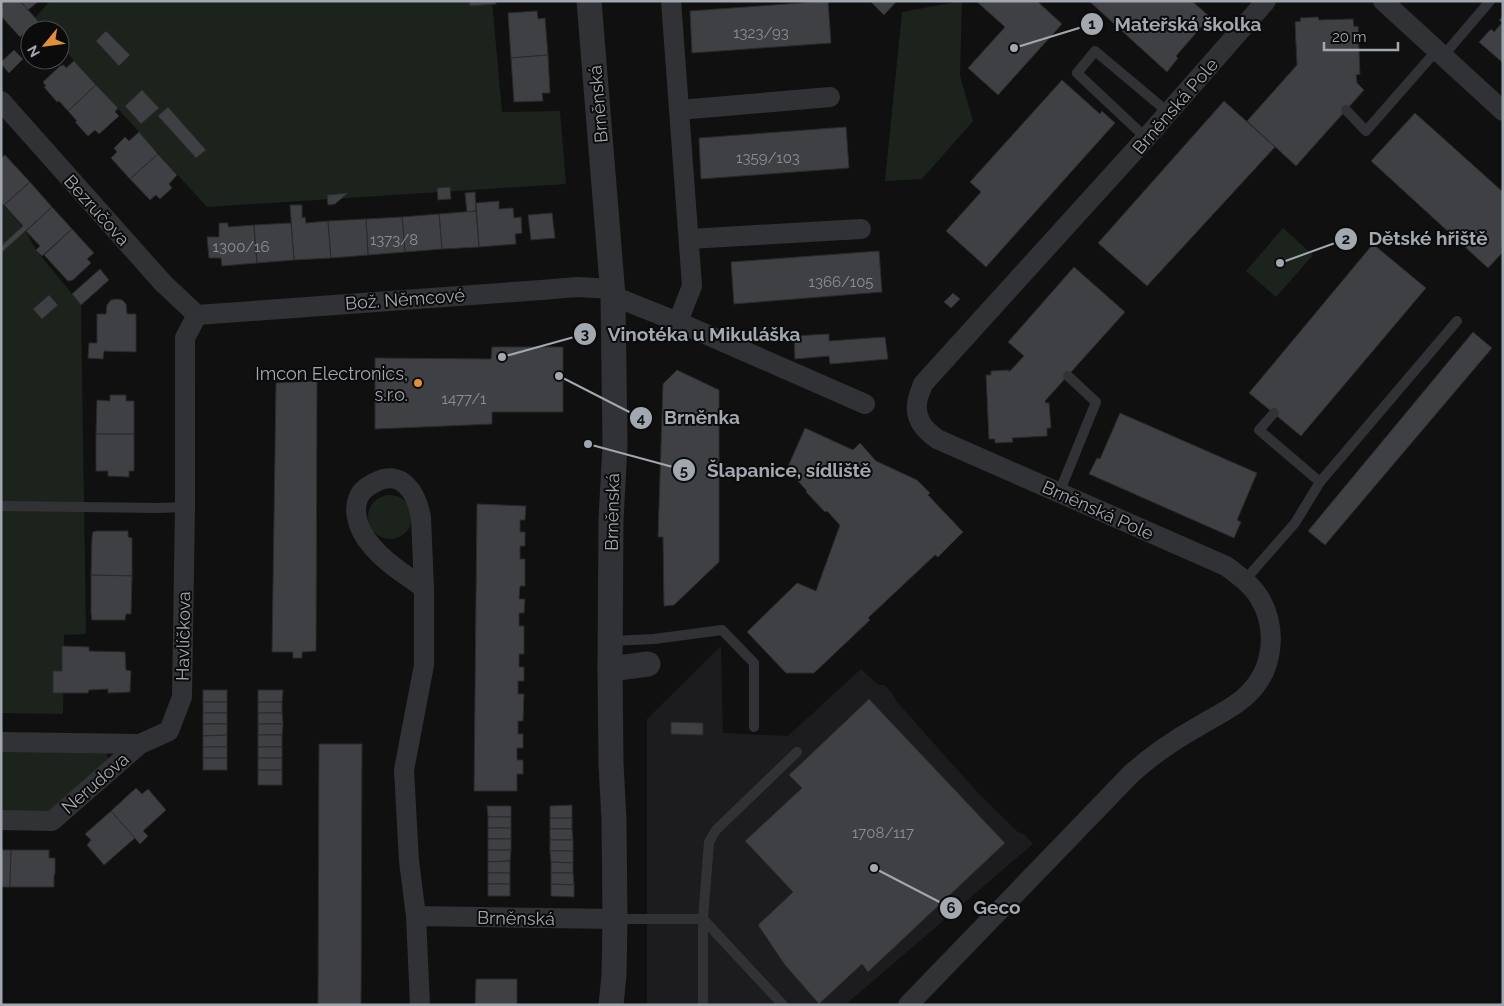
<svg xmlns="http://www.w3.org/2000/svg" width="1504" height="1006" viewBox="0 0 1504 1006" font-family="Raleway,sans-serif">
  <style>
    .built { fill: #1c1c1e }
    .green { fill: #1c231c }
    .building { fill: #3f4044; stroke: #2a2a2c }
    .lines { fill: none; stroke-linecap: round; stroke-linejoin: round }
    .service { stroke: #313235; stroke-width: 10 }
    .minor { stroke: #313235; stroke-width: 20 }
    .tertiary { stroke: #313235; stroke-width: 25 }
    .poi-dot { fill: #de903a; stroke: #0b0b0c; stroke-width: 2 }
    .labels { text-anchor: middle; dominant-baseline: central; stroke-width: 4; stroke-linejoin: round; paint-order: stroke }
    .number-label { font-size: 15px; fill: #898e95 }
    .street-label { font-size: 18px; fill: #a2a8b0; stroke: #0b0b0c }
    .poi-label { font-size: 18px; fill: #a2a8b0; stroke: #0b0b0c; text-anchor: end }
    .leader { fill: none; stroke: #a2a8b0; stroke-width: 2 }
    .callout-dot { fill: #a2a8b0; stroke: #0b0b0c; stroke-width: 2 }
    .mark-label { font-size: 15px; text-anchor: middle; font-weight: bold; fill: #111 }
    .callout-label { font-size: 19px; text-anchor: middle; font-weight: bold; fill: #a2a8b0; stroke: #0b0b0c; stroke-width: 4; stroke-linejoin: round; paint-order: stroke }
  </style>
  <rect width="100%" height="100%" fill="#101011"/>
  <polygon class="built" points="721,646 723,733 788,736 861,669 878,685 884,685 892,693 897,702 979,794 1019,833 1024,834 1033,844 845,1005 647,1005 647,719"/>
  <g class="green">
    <polygon points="50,1 492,1 502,112 560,111 566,184 207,207 60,45 60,30 47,30 35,18"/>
    <polygon points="962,1 960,76 973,121 922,179 885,181 902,12"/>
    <polygon points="1,202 26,231 36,250 81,305 86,634 64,635 63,714 1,713"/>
    <polygon points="1283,228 1313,255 1276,297 1246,271"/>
    <circle cx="390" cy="517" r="22"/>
    <polygon points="1,751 106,753 110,762 56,809 40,814 1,813"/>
  </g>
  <g class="building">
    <polygon points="1,1 20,1 38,21 20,37 1,16"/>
    <polygon points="22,1 39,1 28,10 21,2"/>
    <polygon points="469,1 496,1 496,4 470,6"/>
    <polygon points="828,1 831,43 692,53 690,11"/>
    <polygon points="870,1 897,1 884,15"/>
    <polygon points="976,1 1037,1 1062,24 998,95 968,68 1005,27"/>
    <polygon points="1089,1 1192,1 1210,17 1176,56 1178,58 1167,72"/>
    <polygon points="537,11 538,19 545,18 548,55 511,58 508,13"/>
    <polygon points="1503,16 1503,63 1479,42 1491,29 1494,32 1502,23 1499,20"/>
    <polygon points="1318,17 1319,20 1353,19 1354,27 1358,26 1360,74 1356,75 1357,83 1364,90 1296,166 1247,121 1297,65 1295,22 1301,21 1300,18"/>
    <polygon points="106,31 130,55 119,66 96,41"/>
    <polygon points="14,50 23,59 9,73 1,64 1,62"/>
    <polygon points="548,55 550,93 542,93 543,101 514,102 511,58"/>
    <polygon points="74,61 96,85 68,111 59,101 57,102 44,87 46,86 43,82 60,66 64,65 66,68"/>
    <polygon points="1062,80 1100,114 1102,111 1115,123 986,267 946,231 981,192 970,182"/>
    <polygon points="96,85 118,108 115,112 119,116 99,134 95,130 88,136 75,122 77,121 68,111"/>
    <polygon points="142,90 159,108 141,124 125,106"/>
    <polygon points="1224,101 1275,147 1147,286 1098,243"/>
    <polygon points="168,107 206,150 196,158 158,116"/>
    <polygon points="1415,113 1503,192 1503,246 1501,248 1503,252 1488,268 1371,161"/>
    <polygon points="846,127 849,168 701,179 699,138"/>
    <polygon points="139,132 158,154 130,179 111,158 117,152 114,148 125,137 129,141"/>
    <polygon points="158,154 177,175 169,184 172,188 160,199 156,195 150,200 130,179"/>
    <polygon points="5,155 30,182 4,205 1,202 1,158"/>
    <polygon points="30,182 52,207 1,253 1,246 23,226 4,205"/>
    <polygon points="450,187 451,199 438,200 437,188"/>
    <polygon points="475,192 476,211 467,212 465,193"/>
    <polygon points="348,193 335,204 328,205 327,195"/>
    <polygon points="499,201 499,209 513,208 514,218 521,217 522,233 515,234 516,244 479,247 476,203"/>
    <polygon points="290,205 302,205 302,218 305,217 306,223 328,221 331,258 294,260"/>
    <polygon points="52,207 72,229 42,256 36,250 40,246 26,231"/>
    <polygon points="476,211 479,247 442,249 439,214"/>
    <polygon points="552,213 555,238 531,240 528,215"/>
    <polygon points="439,214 442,249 405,252 402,217"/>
    <polygon points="402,217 405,252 368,255 366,219"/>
    <polygon points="366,219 368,255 331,258 328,221"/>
    <polygon points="219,223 228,223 228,227 254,225 257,263 222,266 221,258 209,258 207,237 219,237"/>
    <polygon points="291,223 294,260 257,263 254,225"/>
    <polygon points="72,229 94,253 87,259 91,263 73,280 68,281 44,255"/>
    <polygon points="1373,244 1426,288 1301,436 1249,393"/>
    <polygon points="879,251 882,292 734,304 731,262"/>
    <polygon points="1074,267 1125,312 1045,401 1046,403 1049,403 1051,428 1047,428 1047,436 1012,438 1013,442 995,443 995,439 989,439 986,375 991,375 991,371 1009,370 1009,372 1024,356 1008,342"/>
    <polygon points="100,269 109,280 81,305 72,294"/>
    <polygon points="953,293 960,299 951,308 944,302"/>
    <polygon points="49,295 58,305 42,319 33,309"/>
    <polygon points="117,299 122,300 126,304 127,314 136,314 136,352 104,351 103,359 88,358 89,343 97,343 97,314 106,314 107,305 111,300"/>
    <polygon points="1473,332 1492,348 1325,545 1308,531"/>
    <polygon points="829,334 829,341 885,337 888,359 830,364 829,356 795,359 794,336"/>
    <polygon points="492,347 563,347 563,412 492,412 492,424 375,429 375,358 491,359"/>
    <polygon points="677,370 719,390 719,562 674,605 664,606 663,537 658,537 663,384"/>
    <polygon points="317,381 316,651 302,652 302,658 293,658 293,652 272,652 276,383"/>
    <polygon points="110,395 126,395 126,401 134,401 134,434 96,434 97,400 110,401"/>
    <polygon points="1120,413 1257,473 1237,520 1241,522 1234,538 1089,474 1097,458 1100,459"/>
    <polygon points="805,428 853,450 860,443 876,461 917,480 930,493 928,495 963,532 938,557 935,555 870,616 868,618 870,620 814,673 786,673 747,632 797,583 816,591 840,525 827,511 825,512 806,492 807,491 787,469"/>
    <polygon points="96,434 134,434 134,471 129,471 129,477 108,476 108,471 96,471"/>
    <polygon points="477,504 526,506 525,520 520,520 520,532 525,532 525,546 520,546 520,559 525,559 525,586 520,586 519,599 525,599 524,613 519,613 519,626 524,626 524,654 519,654 519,667 524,667 524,681 518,681 518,694 524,694 523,721 518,721 518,734 523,734 523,748 517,748 517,760 523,760 523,774 517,774 517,791 474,791"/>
    <polygon points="97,531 128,531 128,537 132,538 132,576 91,575 92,537 93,532"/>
    <polygon points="91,575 132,576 131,614 126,614 125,620 92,620 91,613"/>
    <polygon points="62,646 89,647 89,651 125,652 126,670 131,671 130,692 108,693 108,689 89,690 88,693 53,693 53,671 62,671"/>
    <rect x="203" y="690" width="24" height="12"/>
    <polygon points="258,690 283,690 282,702 258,702"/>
    <polygon points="869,699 1005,843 868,972 862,964 819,1004 785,965 758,925 793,892 745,841 802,788 789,775"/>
    <rect x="203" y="702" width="24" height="11"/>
    <rect x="258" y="702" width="24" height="11"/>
    <rect x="203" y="713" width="24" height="11"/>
    <polygon points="258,713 282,713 283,724 258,724"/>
    <polygon points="671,722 703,723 703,735 671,734"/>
    <polygon points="203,724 227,724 227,735 203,736"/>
    <polygon points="258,724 283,724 282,735 258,735"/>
    <polygon points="227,735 227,747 203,747 203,736"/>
    <rect x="258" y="735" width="24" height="12"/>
    <polygon points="319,744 362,744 361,1005 318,1005"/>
    <rect x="203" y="747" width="24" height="11"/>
    <rect x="258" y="747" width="24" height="11"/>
    <rect x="203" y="758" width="24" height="12"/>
    <rect x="258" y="758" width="24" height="12"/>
    <rect x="258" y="770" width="24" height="15"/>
    <polygon points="136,788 142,794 148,789 166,810 143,831 148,836 140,844 111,811"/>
    <polygon points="572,805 572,818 550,818 550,806"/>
    <polygon points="487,806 511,806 511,817 488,817"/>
    <polygon points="111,811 135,838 104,865 87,845 91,840 85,834"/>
    <rect x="488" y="817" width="23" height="11"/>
    <rect x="550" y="818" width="22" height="11"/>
    <rect x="488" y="828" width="23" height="11"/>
    <polygon points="550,829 572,829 573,840 550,840"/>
    <rect x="488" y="839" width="23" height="11"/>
    <rect x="550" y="840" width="23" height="11"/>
    <polygon points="1,850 11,850 10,887 1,887"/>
    <polygon points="11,850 49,850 49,858 55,858 55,874 54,875 54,887 10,887"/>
    <polygon points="488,850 511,850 510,861 488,862"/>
    <polygon points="550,851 573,851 573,863 551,862"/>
    <polygon points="510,861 510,873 488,873 488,862"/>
    <polygon points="551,862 573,863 573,873 551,873"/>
    <rect x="488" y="873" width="22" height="11"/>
    <polygon points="551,873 573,873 574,885 551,884"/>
    <rect x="488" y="884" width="22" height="12"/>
    <polygon points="551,884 574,885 574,897 551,896"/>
    <polygon points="476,979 517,979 517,1005 475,1005"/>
  </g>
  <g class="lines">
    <g class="service">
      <polyline points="1443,56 1490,1"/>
      <polyline points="1346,110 1366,131 1437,50"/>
      <polyline points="1146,138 1077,73 1095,51 1169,113"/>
      <polyline points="1274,413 1259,430 1320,482"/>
      <polyline points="1059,493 1096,402 1068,376"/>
      <polyline points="1,506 159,508 185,507"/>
      <polyline points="1245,580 1295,523 1320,482 1457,321"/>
      <polyline points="611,641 654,639 722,630 754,663 754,727"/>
      <polyline points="615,919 703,919 783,1005"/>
      <polyline points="703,1005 703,919 709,842 716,830 797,752"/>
    </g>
    <g class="minor">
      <polyline points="671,1 692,286 678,322"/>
      <polyline points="1383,1 1503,111"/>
      <polyline points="1,101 163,283 197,315"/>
      <polyline points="679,110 830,97"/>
      <polyline points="689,239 861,229"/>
      <polyline points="613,296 678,322 865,404"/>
      <polyline points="197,315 541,290 577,287 613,289"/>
      <polyline points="1,742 140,744"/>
      <polyline points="1,820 52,821 140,744 169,731 182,697 185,507 185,338 197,315"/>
      <path d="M416 916 409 861 404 770 424 665V588L421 518C417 494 402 467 374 483 368 486 360 492 358 499 354 509 357 522 362 532 375 556 402 573 424 588"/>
      <polyline points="420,1005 416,916 615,919"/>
      <path d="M908 1005 1131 774C1152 755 1174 740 1199 726 1215 716 1234 708 1247 695 1274 670 1278 628 1259 597 1251 584 1238 575 1226 566L937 439C925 430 915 420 917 404 917 398 921 390 923 384L1146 138 1266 1"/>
    </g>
    <g class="tertiary">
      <polyline points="589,1 613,296 615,446 611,519 610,669 611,763 614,821 615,919 614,975 611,1005"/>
      <polyline points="610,669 648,664"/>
    </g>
  </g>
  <circle class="poi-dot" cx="418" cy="383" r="5"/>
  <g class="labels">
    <g class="number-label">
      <text x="761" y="33">1323/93</text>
      <text x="768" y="158">1359/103</text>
      <text x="394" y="240">1373/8</text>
      <text x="241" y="247">1300/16</text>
      <text x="841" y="282">1366/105</text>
      <text x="464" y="399">1477/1</text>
      <text x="883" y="833">1708/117</text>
    </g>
    <g class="street-label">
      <text transform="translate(598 104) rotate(-95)">Brněnská</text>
      <text transform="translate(1175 106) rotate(-49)">Brněnská Pole</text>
      <text transform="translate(97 210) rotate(48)">Bezručova</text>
      <text transform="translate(405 299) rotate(-4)">Bož. Němcové</text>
      <text transform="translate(1098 510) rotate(24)">Brněnská Pole</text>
      <text transform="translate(612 512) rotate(-89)">Brněnská</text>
      <text transform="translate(183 636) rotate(-89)">Havlíčkova</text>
      <text transform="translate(95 783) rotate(-41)">Nerudova</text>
      <text transform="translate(516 918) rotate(1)">Brněnská</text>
    </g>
    <g class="poi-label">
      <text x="408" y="373">Imcon Electronics,<tspan x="408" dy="21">s.r.o.</tspan></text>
    </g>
  </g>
  <path class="leader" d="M1014 48L1092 24M1280 263L1346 239M502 357L585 334M559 376L641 418M588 444L684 470M874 868L951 908"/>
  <g class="callout-dot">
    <circle cx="1014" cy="48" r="5"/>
    <circle cx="1280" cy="263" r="5"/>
    <circle cx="502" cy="357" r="5"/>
    <circle cx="559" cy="376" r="5"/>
    <circle cx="588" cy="444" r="5"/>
    <circle cx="874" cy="868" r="5"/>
    <circle cx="1092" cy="24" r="12"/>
    <circle cx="1346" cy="239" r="12"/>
    <circle cx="585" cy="334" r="12"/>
    <circle cx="641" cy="418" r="12"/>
    <circle cx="684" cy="470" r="12"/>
    <circle cx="951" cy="908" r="12"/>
  </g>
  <g class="mark-label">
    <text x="1092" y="29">1</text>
    <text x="1346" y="244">2</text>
    <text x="585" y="339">3</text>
    <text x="641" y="423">4</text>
    <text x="684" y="476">5</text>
    <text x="951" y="913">6</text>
  </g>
  <g class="callout-label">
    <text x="1188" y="31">Mateřská školka</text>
    <text x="1428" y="245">Dětské hřiště</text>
    <text x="704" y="341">Vinotéka u Mikuláška</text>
    <text x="702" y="424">Brněnka</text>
    <text x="789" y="477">Šlapanice, sídliště</text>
    <text x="997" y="914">Geco</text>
  </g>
  <rect width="1504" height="1006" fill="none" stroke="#a2a8b0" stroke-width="5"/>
  <g transform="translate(45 45) rotate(241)"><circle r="24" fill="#0b0b0c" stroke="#474a4e"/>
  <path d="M0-4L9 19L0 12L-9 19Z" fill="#de903a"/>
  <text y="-8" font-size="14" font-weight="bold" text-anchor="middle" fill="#a2a8b0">N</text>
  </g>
  <path d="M1324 42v8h74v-8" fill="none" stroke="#a2a8b0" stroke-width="2.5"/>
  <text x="1332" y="42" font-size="15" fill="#a2a8b0" stroke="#0b0b0c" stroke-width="4" paint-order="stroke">20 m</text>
</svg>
